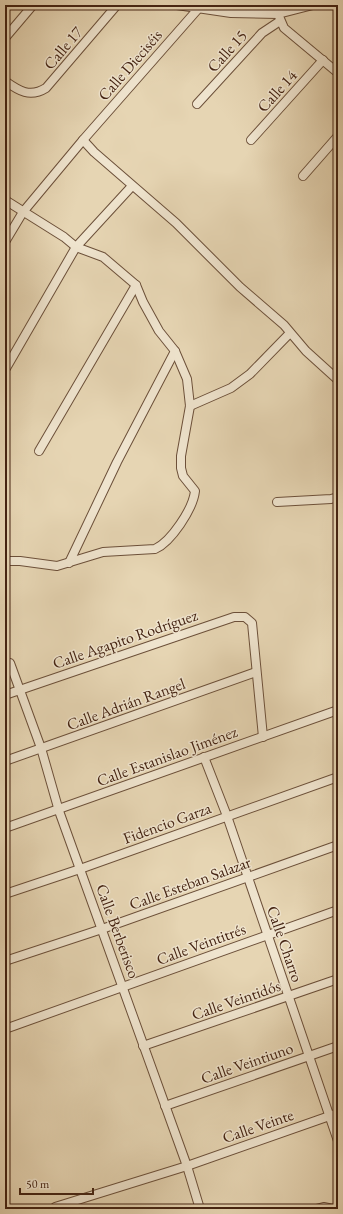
<svg xmlns="http://www.w3.org/2000/svg" width="343" height="1214" viewBox="0 0 343 1214" font-family="'EB Garamond',serif">
  <style>
    .lines { fill: none; stroke-linecap: round; stroke-linejoin: round }
    .lane-casing { stroke: #6c503a; stroke-width: 6 }
    .street-casing { stroke: #6c503a; stroke-width: 10 }
    .lane { stroke: #efe4ce; stroke-width: 4 }
    .street { stroke: #efe4ce; stroke-width: 8 }
    .labels { text-anchor: middle; dominant-baseline: central; stroke-width: 3; stroke-linejoin: round; paint-order: stroke }
    .street-label { font-size: 16px; fill: #442312; stroke: #efe4ce }
  </style>
  <rect width="100%" height="100%" fill="#e6d5b3"/>
  <filter id="stains"><feTurbulence type="fractalNoise" baseFrequency=".005" numOctaves="4"/><feColorMatrix values="0 0 0 0 .2 0 0 0 0 .09 0 0 0 0 .02 0 0 0 .5 -.17"/></filter>
  <radialGradient id="worn" r=".72"><stop offset=".6" stop-color="#630" stop-opacity="0"/><stop offset="1" stop-color="#630" stop-opacity=".3"/></radialGradient>
  <g class="lines">
    <g class="lane-casing">
      <polyline id="lane" points="309,1209 324,1205 338,1208"/>
    </g>
    <g class="street-casing">
      <g id="street">
        <polyline points="177,5 231,13 278,14 313,5"/>
        <polyline points="279,5 278,14 284,28 338,73"/>
        <polyline points="5,38 33,5"/>
        <path d="M5 81C19 91 30 98 46 88L117 5"/>
        <polyline points="197,104 262,33 280,21"/>
        <polyline points="83,140 94,152 176,223 240,287 284,325 306,351 338,380"/>
        <polyline points="251,140 323,60"/>
        <polyline points="303,176 338,136"/>
        <path d="M5 200 64 237 76 247 103 257 136 285 143 302 159 331 175 351 187 379 190 406 181 456V468L183 476 195 491C193 509 171 542 155 549L103 552 57 566 20 561H5"/>
        <polyline points="5,242 23,212 83,140 198,9"/>
        <polyline points="5,370 76,247 132,186"/>
        <polyline points="190,406 231,388 250,374 290,333"/>
        <polyline points="39,451 136,285"/>
        <polyline points="277,502 331,499 338,497"/>
        <polyline points="69,563 117,462 175,351"/>
        <polyline points="10,663 41,748 59,811 187,1166 200,1209"/>
        <polyline points="5,695 234,617 245,617 252,623 263,737"/>
        <polyline points="204,757 227,816 338,1141"/>
        <polyline points="5,761 256,672"/>
        <polyline points="5,828 338,710"/>
        <polyline points="5,894 80,869 338,777"/>
        <polyline points="5,961 102,929 338,845"/>
        <polyline points="5,1029 338,910"/>
        <polyline points="143,1046 338,979"/>
        <polyline points="165,1106 338,1046"/>
        <polyline points="55,1207 187,1166 338,1113"/>
      </g>
    </g>
    <use href="#lane" class="lane"/>
    <use href="#street" class="street"/>
  </g>
  <g class="labels">
    <g class="street-label">
      <text transform="translate(63 48) rotate(-50)">Calle 17</text>
      <text transform="translate(227 51) rotate(-48)">Calle 15</text>
      <text transform="translate(130 65) rotate(-49)">Calle Dieciséis</text>
      <text transform="translate(277 91) rotate(-48)">Calle 14</text>
      <text transform="translate(125 639) rotate(-19)">Calle Agapito Rodríguez</text>
      <text transform="translate(126 704) rotate(-20)">Calle Adrián Rangel</text>
      <text transform="translate(167 756) rotate(-20)">Calle Estanislao Jiménez</text>
      <text transform="translate(167 823) rotate(-20)">Fidencio Garza</text>
      <text transform="translate(190 883) rotate(-20)">Calle Esteban Salazar</text>
      <text transform="translate(118 931) rotate(70)">Calle Berberisco</text>
      <text transform="translate(201 944) rotate(-20)">Calle Veintitrés</text>
      <text transform="translate(285 944) rotate(71)">Calle Charro</text>
      <text transform="translate(236 1000) rotate(-19)">Calle Veintidós</text>
      <text transform="translate(247 1063) rotate(-19)">Calle Veintiuno</text>
      <text transform="translate(258 1126) rotate(-19)">Calle Veinte</text>
    </g>
  </g>
  <rect width="343" height="1214" fill="none" stroke="#e6d5b3" stroke-width="20"/>
  <rect x="6" y="6" width="331" height="1202" fill="none" stroke="#442312" stroke-width="2"/>
  <rect x="10" y="10" width="323" height="1194" fill="none" stroke="#442312"/>
  <path d="M20 1188v6h73v-6" fill="none" stroke="#442312" stroke-width="2"/>
  <text x="26" y="1188" font-size="12" fill="#442312" stroke="#efe4ce" stroke-width="3" paint-order="stroke">50 m</text>
  <rect width="100%" height="100%" filter="url(#stains)"/>
  <rect width="100%" height="100%" fill="url(#worn)"/>
</svg>
